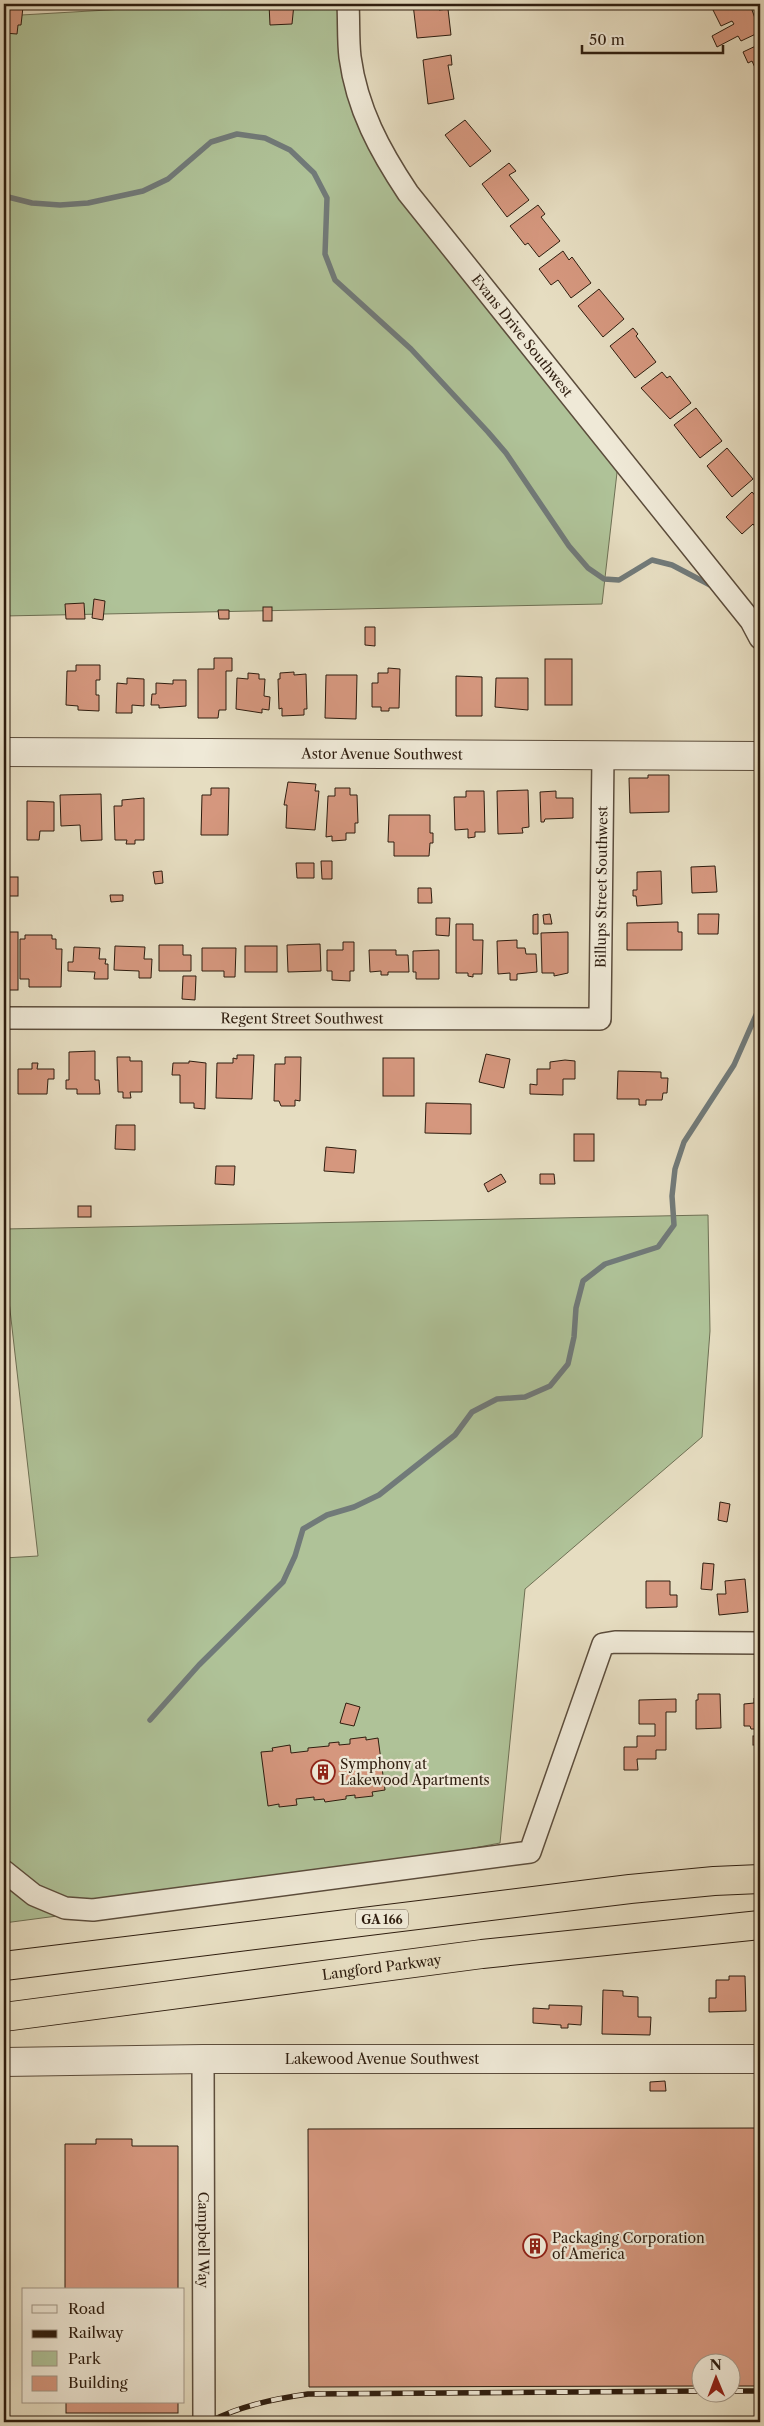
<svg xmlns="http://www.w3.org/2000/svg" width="764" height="2426" viewBox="0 0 764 2426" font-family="'Libre Caslon Text',serif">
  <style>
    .green { fill: #afc298; stroke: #6e7054 }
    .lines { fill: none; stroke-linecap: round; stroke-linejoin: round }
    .stream { stroke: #717a79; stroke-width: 5.5 }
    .building { fill: #d5977e; stroke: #2e1d0f }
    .minor-casing { stroke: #5c4d3c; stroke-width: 24 }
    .tertiary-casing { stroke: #5c4d3c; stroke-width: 30 }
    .motorway-casing { stroke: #2e1d0f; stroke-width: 30 }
    .minor { stroke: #efe9d7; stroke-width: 21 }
    .tertiary { stroke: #efe9d7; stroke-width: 28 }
    .motorway { stroke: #e6ddc1; stroke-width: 28 }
    .rail-casing { stroke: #2e1d0f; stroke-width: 5.5 }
    .rail { stroke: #efe9d7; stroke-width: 4; stroke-dasharray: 11; stroke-linecap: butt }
    .labels { text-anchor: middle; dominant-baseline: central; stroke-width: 4.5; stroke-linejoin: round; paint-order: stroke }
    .shield { fill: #efe9d7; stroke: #685a4b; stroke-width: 1 }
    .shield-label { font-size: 12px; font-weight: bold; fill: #2e1d0f }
    .street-label { font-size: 14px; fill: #2e1d0f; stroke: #efe9d7 }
    .poi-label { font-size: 14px; fill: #2e1d0f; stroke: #efe9d7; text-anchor: start }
  </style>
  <rect width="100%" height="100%" fill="#e6ddc1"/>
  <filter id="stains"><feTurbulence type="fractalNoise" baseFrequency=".004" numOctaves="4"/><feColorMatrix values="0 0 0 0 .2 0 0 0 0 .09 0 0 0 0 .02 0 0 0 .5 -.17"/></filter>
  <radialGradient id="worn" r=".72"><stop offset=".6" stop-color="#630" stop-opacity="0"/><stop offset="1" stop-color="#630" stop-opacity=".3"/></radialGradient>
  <g class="green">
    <polygon points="211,4 347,4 371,154 619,455 602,604 4,616 4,16"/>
    <polygon points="708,1215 710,1331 702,1437 525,1589 500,1843 247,1891 4,1923 4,1558 38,1556 4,1257 4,1229"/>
  </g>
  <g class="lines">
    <g class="stream">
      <polyline points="4,196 32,203 60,205 88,203 143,191 168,179 211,142 237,134 265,138 290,150 314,173 327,198 325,254 335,280 411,349 488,432 506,453 569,546 588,568 604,579 619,580 652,560 672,565 712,586"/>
      <polyline points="755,642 760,661"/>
      <polyline points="150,1720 199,1665 283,1582 295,1556 303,1529 327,1515 354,1507 379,1495 455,1435 472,1412 497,1399 525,1397 550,1386 568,1364 574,1337 576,1308 583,1281 605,1264 658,1247 674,1225 672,1196 675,1169 684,1142 734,1065 760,1006"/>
    </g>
  </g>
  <g class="building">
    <polygon points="269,4 294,4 292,24 270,25"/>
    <polygon points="413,4 438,4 439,10 448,9 451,35 417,38"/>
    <polygon points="725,4 752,4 754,9 752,10 760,32 741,41 738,36 717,47 712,36 734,24 732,21 721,26 713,10"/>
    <polygon points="4,5 23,7 21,25 18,25 17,34 4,33"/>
    <polygon points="760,44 760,79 752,61 748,63 743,52"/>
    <polygon points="451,55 452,65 448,65 454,99 428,104 423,60"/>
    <polygon points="465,120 491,151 470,167 445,135"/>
    <polygon points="509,163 516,171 509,175 529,200 507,217 482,184"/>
    <polygon points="538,205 545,214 541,217 560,241 539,257 528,243 525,245 510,226"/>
    <polygon points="563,251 569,260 572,257 591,283 571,298 558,280 551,285 539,269"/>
    <polygon points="599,289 624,319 603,337 578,306"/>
    <polygon points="633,328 638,334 636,336 656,362 635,378 610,346"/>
    <polygon points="662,372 667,378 670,376 691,403 670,419 641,388"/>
    <polygon points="696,408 722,441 700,458 674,425"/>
    <polygon points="727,448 753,479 732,497 707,466"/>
    <polygon points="752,492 760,501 760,533 753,524 742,534 726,517"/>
    <polygon points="94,599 105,601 103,620 92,618"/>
    <polygon points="84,603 85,619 66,619 65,604"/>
    <rect x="263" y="607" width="9" height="14"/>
    <polygon points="218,610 229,610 229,619 219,619"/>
    <polygon points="365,627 375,627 375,646 365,645"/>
    <rect x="4" y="658" width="4" height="53"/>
    <polygon points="214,658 232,658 232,671 226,671 226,710 219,710 218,718 198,718 198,669 214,669"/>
    <rect x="545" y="659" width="27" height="46"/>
    <polygon points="76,665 100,665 100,680 96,680 96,695 99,695 99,711 78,710 78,706 66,705 67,671 76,671"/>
    <polygon points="388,668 400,669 399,708 389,708 389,711 381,711 381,707 372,707 372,683 378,683 378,673 388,673"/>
    <polygon points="294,672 294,675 306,674 307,709 304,709 304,715 282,716 282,708 279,709 278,679 280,679 280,673"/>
    <polygon points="248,673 259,674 259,679 265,679 264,696 270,697 269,710 262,709 262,713 236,709 237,678 248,679"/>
    <polygon points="326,675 357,675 356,719 325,718"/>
    <polygon points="456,676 482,677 482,716 456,716"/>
    <polygon points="127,678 144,679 144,706 132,705 132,713 116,713 117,683 127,684"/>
    <polygon points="496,678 528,678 528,710 495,707"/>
    <polygon points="173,680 186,680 186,706 159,708 159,705 151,705 152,694 156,694 156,683 173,684"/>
    <polygon points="648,775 669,775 669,812 630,813 629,778 648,778"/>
    <polygon points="288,782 316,784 315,791 319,791 315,830 286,828 287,805 284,805"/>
    <polygon points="211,788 229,788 228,835 201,835 202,795 211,795"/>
    <polygon points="335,788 350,788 350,795 357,795 358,823 355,823 355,833 346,833 346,840 332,841 332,836 326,837 328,796 335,796"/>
    <polygon points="528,790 529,827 522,828 523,833 498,834 497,791"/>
    <polygon points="466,791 484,791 485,832 475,832 475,837 468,838 468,829 455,830 454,797 466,797"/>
    <polygon points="556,791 556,798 573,798 573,818 545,819 544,822 541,822 540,792"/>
    <polygon points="101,794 102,840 81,841 80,825 61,826 60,795"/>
    <polygon points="144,798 144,840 135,840 135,844 126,844 127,840 115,840 114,806 122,806 122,800"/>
    <polygon points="27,801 54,802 54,831 40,831 39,840 27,840"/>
    <polygon points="389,815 430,815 430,833 433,833 433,843 430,843 429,856 394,856 394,842 388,842"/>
    <polygon points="321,861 332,861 332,879 322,879"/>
    <polygon points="296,863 314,863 314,878 297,878"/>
    <polygon points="715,866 717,892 692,893 691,867"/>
    <polygon points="162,871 163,883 155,884 153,872"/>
    <polygon points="661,871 662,904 637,906 636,896 633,896 633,890 637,890 637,872"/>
    <rect x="4" y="877" width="14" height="19"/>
    <polygon points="418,888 431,888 432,903 418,903"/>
    <polygon points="110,895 123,895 123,901 111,902"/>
    <polygon points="538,914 538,934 533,934 533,915"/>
    <polygon points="550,914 552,924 544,924 543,915"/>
    <polygon points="698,914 719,914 718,934 698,934"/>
    <polygon points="436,918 450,918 449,936 436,935"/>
    <polygon points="678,922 678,932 682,932 682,950 627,950 627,923"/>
    <polygon points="456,924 473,924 473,940 483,940 482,974 473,974 473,977 468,976 468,973 456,973"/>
    <rect x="4" y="932" width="14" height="58"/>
    <polygon points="568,932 568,973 554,976 554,973 542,973 541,933"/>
    <polygon points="25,935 52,935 52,939 56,939 56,949 62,949 61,987 29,987 29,979 20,979 20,939 25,939"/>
    <polygon points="517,940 517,948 525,948 526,954 536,954 537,972 517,974 517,980 510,980 510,973 498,974 497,941"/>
    <polygon points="343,942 354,942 354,971 350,971 350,981 332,980 332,971 327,971 327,950 343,950"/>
    <polygon points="320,944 321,971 288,972 287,945"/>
    <polygon points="159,945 183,945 183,955 191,955 191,971 159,971"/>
    <polygon points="115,946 145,947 144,959 152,959 151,978 139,978 139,971 114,970"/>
    <rect x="245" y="946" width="32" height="26"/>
    <polygon points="74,947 100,948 99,959 106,959 105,964 108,964 108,979 94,979 95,972 68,971 68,962 73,962"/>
    <polygon points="202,948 236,948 235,977 224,977 224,971 202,971"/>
    <polygon points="369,950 396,950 396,955 408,955 409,972 388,972 388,975 381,975 381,971 370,972"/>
    <polygon points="439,950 439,979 416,979 416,972 413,972 413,951"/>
    <polygon points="183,976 196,976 195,1000 182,999"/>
    <polygon points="95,1051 95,1080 99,1080 100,1094 77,1094 77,1089 66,1089 66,1080 69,1080 69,1052"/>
    <polygon points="486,1054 510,1059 504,1088 479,1082"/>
    <polygon points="237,1055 254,1055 252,1099 216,1098 217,1063 233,1063 233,1058 237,1059"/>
    <polygon points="117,1057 130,1057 130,1061 142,1061 142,1092 130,1092 131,1098 123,1098 123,1092 118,1092"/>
    <polygon points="285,1057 301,1057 300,1101 295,1100 295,1106 281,1106 279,1101 274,1101 275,1064 285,1064"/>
    <rect x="383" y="1058" width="31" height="38"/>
    <polygon points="565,1060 575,1061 575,1079 563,1079 563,1095 530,1094 530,1084 537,1085 537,1069 550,1069 550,1062"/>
    <polygon points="189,1061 206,1063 205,1109 194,1108 194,1103 180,1103 180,1075 172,1075 173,1063 189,1063"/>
    <polygon points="32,1063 38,1063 37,1069 54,1069 54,1079 48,1079 47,1094 18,1094 18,1069 32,1069"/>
    <polygon points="618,1071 661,1072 661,1078 668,1078 667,1093 663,1093 662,1100 646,1100 646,1105 639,1105 639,1099 617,1099"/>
    <polygon points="426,1103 471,1104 471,1134 425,1133"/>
    <polygon points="116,1125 135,1125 135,1150 115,1149"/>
    <rect x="574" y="1134" width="20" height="27"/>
    <polygon points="326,1147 356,1150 354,1173 324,1171"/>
    <polygon points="216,1166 235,1166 234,1185 215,1184"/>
    <polygon points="501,1174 506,1182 488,1192 484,1184"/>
    <polygon points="540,1174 554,1174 555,1184 540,1184"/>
    <rect x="78" y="1206" width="13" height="11"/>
    <polygon points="720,1502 730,1504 727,1522 718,1520"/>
    <polygon points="703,1563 714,1564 712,1590 701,1589"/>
    <polygon points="745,1579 748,1612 719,1615 717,1594 726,1594 725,1581"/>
    <polygon points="646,1581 670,1581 670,1595 677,1595 677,1607 646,1608"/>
    <polygon points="698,1694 720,1694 721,1728 696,1729 696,1700 698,1700"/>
    <polygon points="754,1698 760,1698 760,1729 751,1729 750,1726 744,1726 744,1704 754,1703"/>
    <polygon points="676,1699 676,1712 666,1712 666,1750 656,1750 656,1759 637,1759 638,1770 624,1770 624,1747 637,1747 637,1736 655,1736 655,1724 639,1724 639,1700"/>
    <polygon points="346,1703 360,1707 354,1726 340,1723"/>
    <rect x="753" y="1736" width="7" height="9"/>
    <polygon points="366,1737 366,1740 378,1738 385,1790 372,1792 373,1796 355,1798 355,1795 346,1796 346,1799 325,1802 324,1799 314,1800 314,1797 296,1799 297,1805 279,1807 279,1804 268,1806 261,1752 273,1751 272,1748 290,1745 291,1753 308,1751 308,1748 329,1746 329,1743 339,1742 339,1745 350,1744 350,1739"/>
    <polygon points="729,1976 745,1976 746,2011 709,2012 709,1998 716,1998 716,1980 729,1980"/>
    <polygon points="603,1990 623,1991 623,1996 638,1997 638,2017 651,2017 650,2035 602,2034"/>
    <polygon points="549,2005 582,2006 581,2025 568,2024 568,2028 561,2028 561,2025 533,2023 533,2008 549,2009"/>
    <polygon points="665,2081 666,2091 650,2091 650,2082"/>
    <polygon points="760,2128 760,2386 732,2386 732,2364 702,2364 702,2386 309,2387 308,2129"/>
    <polygon points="96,2139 132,2139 132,2146 178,2146 178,2290 65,2290 65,2144 96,2144"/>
    <rect x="66" y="2402" width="112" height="11"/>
  </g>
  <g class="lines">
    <g class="minor-casing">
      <g id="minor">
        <path id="s1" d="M348 4C349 21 348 40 350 57 357 109 380 151 408 193L751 621 760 638"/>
        <path id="s2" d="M4 1018 600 1019 603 755"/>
        <polyline points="4,1871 34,1895 65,1908 93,1910 530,1852 603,1644 615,1642 760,1643"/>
        <path id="s3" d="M203 2059 204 2422"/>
      </g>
    </g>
    <g class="tertiary-casing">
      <g id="tertiary">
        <path id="s4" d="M4 752 760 756"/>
        <path id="s5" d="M4 2062 203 2059H760"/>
      </g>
    </g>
    <g class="motorway-casing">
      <g id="motorway">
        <polyline points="4,1966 630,1889 714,1881 760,1879"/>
        <path id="s6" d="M4 2017 482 1954 760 1925"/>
      </g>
    </g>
    <use href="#minor" class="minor"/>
    <use href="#tertiary" class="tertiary"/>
    <use href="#motorway" class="motorway"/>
    <g class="rail-casing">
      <g id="rail">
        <polyline points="732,2391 760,2391"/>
        <path d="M209 2422C240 2406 273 2399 308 2394L702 2391"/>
      </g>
    </g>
    <use href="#rail" class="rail"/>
  </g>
  <defs>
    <g id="building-ring" transform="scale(1.25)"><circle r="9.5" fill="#efe9d7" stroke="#8f2418" stroke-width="1.5"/><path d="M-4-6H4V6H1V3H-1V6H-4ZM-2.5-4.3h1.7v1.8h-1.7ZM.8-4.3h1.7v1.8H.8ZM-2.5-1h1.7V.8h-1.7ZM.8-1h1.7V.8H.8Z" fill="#8f2418"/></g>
  </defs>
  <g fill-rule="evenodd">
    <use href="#building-ring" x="323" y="1772"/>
    <use href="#building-ring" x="535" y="2246"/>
  </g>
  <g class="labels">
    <rect class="shield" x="356" y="1909.5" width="52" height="19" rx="4"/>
    <g class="shield-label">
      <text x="382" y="1919">GA 166</text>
    </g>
    <g class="street-label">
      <text stroke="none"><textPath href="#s1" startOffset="385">Evans Drive Southwest</textPath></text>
      <text stroke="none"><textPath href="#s4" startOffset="378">Astor Avenue Southwest</textPath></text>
      <text stroke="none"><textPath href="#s2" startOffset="728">Billups Street Southwest</textPath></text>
      <text stroke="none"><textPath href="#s2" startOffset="298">Regent Street Southwest</textPath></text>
      <text stroke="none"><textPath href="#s6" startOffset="381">Langford Parkway</textPath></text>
      <text stroke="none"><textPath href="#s5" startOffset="378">Lakewood Avenue Southwest</textPath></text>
      <text stroke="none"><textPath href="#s3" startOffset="181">Campbell Way</textPath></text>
    </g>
    <g class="poi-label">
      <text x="340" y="1764">Symphony at<tspan x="340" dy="16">Lakewood Apartments</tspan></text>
      <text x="552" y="2238">Packaging Corporation<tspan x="552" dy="16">of America</tspan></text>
    </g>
  </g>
  <rect width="764" height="2426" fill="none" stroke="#e6ddc1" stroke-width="20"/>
  <rect x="5" y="5" width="754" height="2416" fill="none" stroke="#2e1d0f" stroke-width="2.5"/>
  <rect x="10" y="10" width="744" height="2406" fill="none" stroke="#2e1d0f"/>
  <rect x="22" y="2288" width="162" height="115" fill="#efe9d7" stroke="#a29787"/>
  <rect x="32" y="2305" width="25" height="8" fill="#efe9d7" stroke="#a29787"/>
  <text x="68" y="2314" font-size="15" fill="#2e1d0f">Road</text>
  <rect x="32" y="2330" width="25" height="8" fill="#2e1d0f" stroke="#a29787"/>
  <text x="68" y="2338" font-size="15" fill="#2e1d0f">Railway</text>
  <rect x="32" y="2351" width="25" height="15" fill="#afc298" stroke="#a29787"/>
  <text x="68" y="2364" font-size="15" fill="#2e1d0f">Park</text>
  <rect x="32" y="2376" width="25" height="15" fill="#d5977e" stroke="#a29787"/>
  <text x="68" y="2388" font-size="15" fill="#2e1d0f">Building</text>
  <g transform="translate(716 2378) rotate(359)"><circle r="24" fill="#efe9d7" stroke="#a29787"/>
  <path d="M0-4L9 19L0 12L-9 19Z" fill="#8f2418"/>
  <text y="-8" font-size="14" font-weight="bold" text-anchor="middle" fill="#2e1d0f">N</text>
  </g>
  <path d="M582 45v8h141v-8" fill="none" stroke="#2e1d0f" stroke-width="2.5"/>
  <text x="589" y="45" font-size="15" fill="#2e1d0f" stroke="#efe9d7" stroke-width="4" paint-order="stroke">50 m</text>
  <rect width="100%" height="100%" filter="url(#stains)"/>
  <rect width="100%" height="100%" fill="url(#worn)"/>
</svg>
